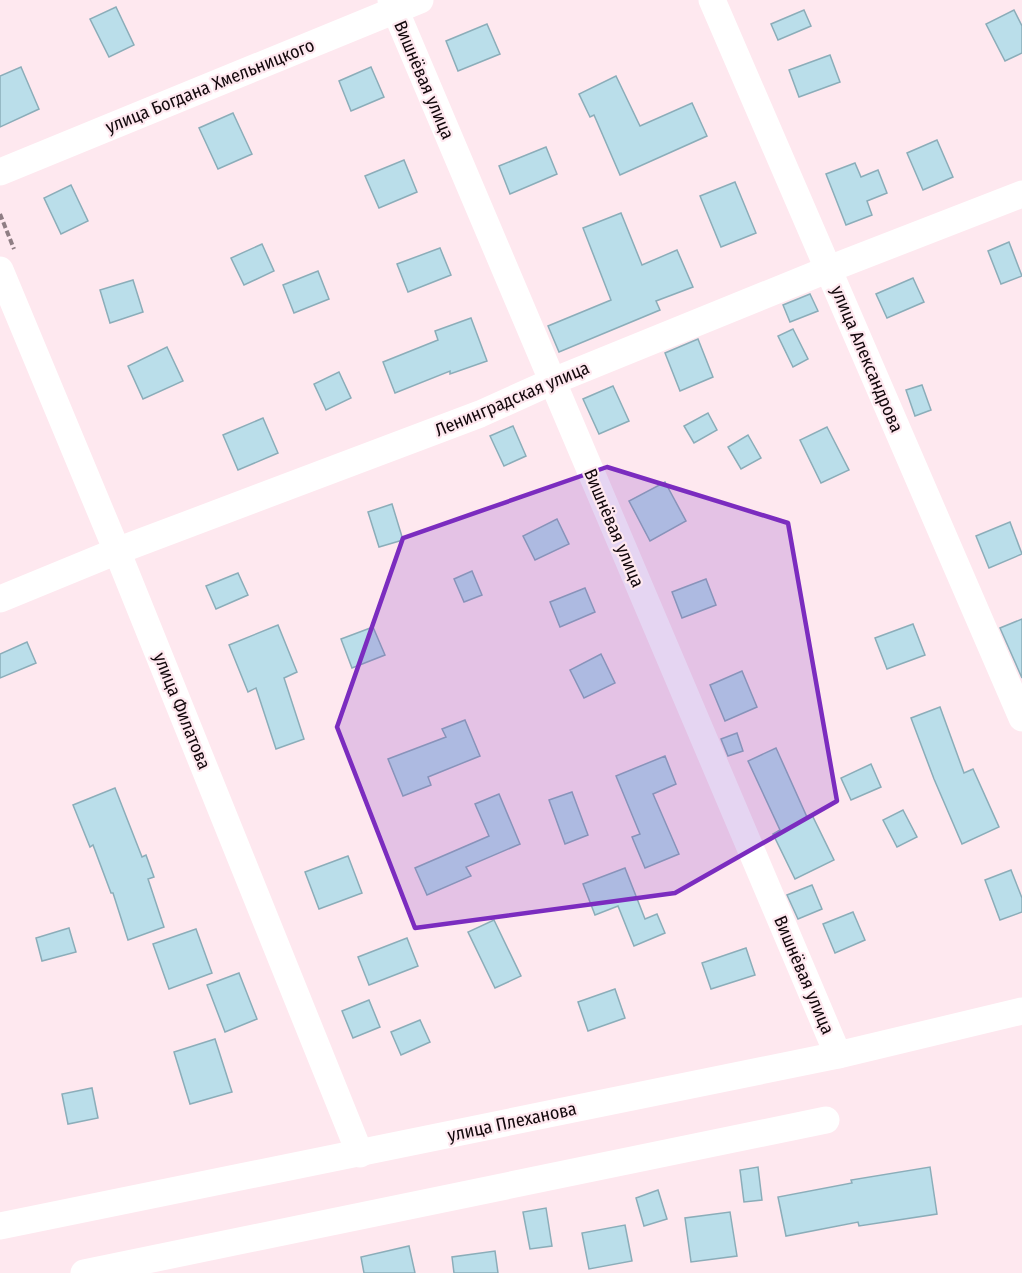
<svg xmlns="http://www.w3.org/2000/svg" width="1022" height="1273" viewBox="0 0 1022 1273" font-family="'Fira Sans Condensed',sans-serif">
  <style>
    .building { fill: #badeea; stroke: #8badb9; stroke-width: 1.5 }
    .lines { fill: none; stroke-linecap: round; stroke-linejoin: round }
    .path { stroke: #8f7e84; stroke-width: 4; stroke-dasharray: 6 3; stroke-linecap: butt }
    .minor { stroke: #fff; stroke-width: 27 }
    .marked { fill: #7b2cbf; fill-opacity: 0.2; stroke: #7b2cbf; stroke-width: 4.5; stroke-linejoin: round }
    .labels { text-anchor: middle; dominant-baseline: central; stroke-width: 4.5; stroke-linejoin: round; paint-order: stroke }
    .street-label { font-size: 18px; fill: #13080c; stroke: #fee8ef }
  </style>
  <rect width="100%" height="100%" fill="#fee8ef"/>
  <g class="building">
    <polygon points="116,7 134,45 109,57 90,19"/>
    <polygon points="804,10 811,26 778,40 771,24"/>
    <polygon points="1014,10 1022,26 1022,53 1005,61 986,24"/>
    <polygon points="487,24 500,54 458,71 446,41"/>
    <polygon points="830,55 840,82 799,97 789,70"/>
    <polygon points="21,67 39,109 0,127 0,76"/>
    <polygon points="371,67 384,97 351,111 339,81"/>
    <polygon points="616,76 640,126 692,103 707,136 620,175 594,115 590,117 579,94"/>
    <polygon points="233,113 252,154 218,169 199,128"/>
    <polygon points="937,140 953,177 923,190 907,153"/>
    <polygon points="546,147 557,174 510,194 499,166"/>
    <polygon points="404,160 417,192 379,208 365,176"/>
    <polygon points="855,163 861,177 878,170 887,193 867,201 872,215 846,225 826,174"/>
    <polygon points="735,182 756,233 721,247 700,196"/>
    <polygon points="71,185 88,221 61,234 44,198"/>
    <polygon points="621,213 642,265 677,250 693,287 656,301 660,310 559,352 548,326 611,300 583,228"/>
    <polygon points="1009,242 1022,276 1001,284 988,251"/>
    <polygon points="262,244 274,271 244,285 231,258"/>
    <polygon points="440,248 451,275 408,292 397,264"/>
    <polygon points="318,271 329,299 294,313 283,285"/>
    <polygon points="913,278 924,302 887,318 876,294"/>
    <polygon points="133,280 143,312 110,323 100,290"/>
    <polygon points="810,294 818,311 790,322 783,305"/>
    <polygon points="471,318 487,361 450,374 450,371 395,393 383,362 438,340 435,331"/>
    <polygon points="793,329 808,359 793,367 778,336"/>
    <polygon points="698,339 713,377 680,391 665,353"/>
    <polygon points="167,347 183,381 143,399 128,366"/>
    <polygon points="339,372 351,398 326,410 314,384"/>
    <polygon points="922,385 931,410 915,416 906,390"/>
    <polygon points="613,386 629,421 599,434 583,399"/>
    <polygon points="708,413 717,430 694,443 684,426"/>
    <polygon points="263,418 278,453 238,470 223,435"/>
    <polygon points="513,426 526,456 504,466 490,436"/>
    <polygon points="827,427 849,470 821,483 800,440"/>
    <polygon points="748,435 761,458 741,469 728,447"/>
    <polygon points="665,482 686,521 650,541 629,501"/>
    <polygon points="392,504 403,540 379,547 368,512"/>
    <polygon points="557,519 569,544 535,560 523,536"/>
    <polygon points="1010,522 1022,554 989,568 976,536"/>
    <polygon points="472,571 482,595 464,602 454,579"/>
    <polygon points="238,573 248,595 216,609 206,586"/>
    <polygon points="706,579 716,605 682,618 672,592"/>
    <polygon points="585,588 595,612 560,627 550,602"/>
    <polygon points="1022,619 1022,678 1000,628"/>
    <polygon points="913,624 925,655 887,669 875,638"/>
    <polygon points="278,625 297,672 284,678 304,739 276,749 256,688 248,692 229,645"/>
    <polygon points="373,627 385,655 352,668 341,639"/>
    <polygon points="27,642 36,663 0,678 0,654"/>
    <polygon points="601,654 615,683 584,698 570,670"/>
    <polygon points="742,671 757,707 725,721 710,685"/>
    <polygon points="940,707 964,773 973,769 999,827 962,844 934,779 911,718"/>
    <polygon points="465,720 480,756 428,777 431,785 403,796 388,759 446,737 442,729"/>
    <polygon points="737,733 743,751 728,756 721,739"/>
    <polygon points="776,748 807,817 812,815 834,860 795,879 773,834 780,830 748,761"/>
    <polygon points="665,756 676,784 653,794 679,854 645,868 632,837 640,834 616,776"/>
    <polygon points="871,764 881,787 851,800 841,778"/>
    <polygon points="115,788 142,857 146,855 154,877 148,879 164,927 128,940 113,893 111,893 93,845 90,847 73,805"/>
    <polygon points="572,792 588,835 565,844 549,800"/>
    <polygon points="499,794 520,844 466,867 471,876 427,895 415,868 489,836 475,804"/>
    <polygon points="903,810 917,837 897,847 883,820"/>
    <polygon points="348,856 362,893 319,909 305,872"/>
    <polygon points="625,868 645,919 657,914 665,933 634,946 618,906 595,915 583,884"/>
    <polygon points="1011,870 1022,898 1022,912 1000,920 985,880"/>
    <polygon points="812,885 822,909 798,919 787,895"/>
    <polygon points="853,912 865,940 835,953 823,924"/>
    <polygon points="494,920 521,976 495,988 468,932"/>
    <polygon points="69,928 76,952 42,961 36,938"/>
    <polygon points="196,929 212,973 169,989 153,944"/>
    <polygon points="407,938 418,966 369,985 358,957"/>
    <polygon points="746,948 755,975 711,989 702,963"/>
    <polygon points="239,973 257,1019 225,1032 207,985"/>
    <polygon points="615,989 625,1018 588,1031 578,1002"/>
    <polygon points="369,1000 380,1027 353,1038 342,1011"/>
    <polygon points="420,1020 430,1042 401,1055 391,1032"/>
    <polygon points="215,1039 232,1092 190,1104 174,1052"/>
    <polygon points="92,1088 98,1118 68,1124 62,1094"/>
    <polygon points="758,1167 762,1200 744,1202 740,1170"/>
    <polygon points="930,1167 937,1214 859,1226 858,1222 786,1236 778,1197 852,1183 851,1180"/>
    <polygon points="658,1190 667,1219 644,1226 636,1198"/>
    <polygon points="546,1208 552,1246 530,1249 523,1212"/>
    <polygon points="730,1212 737,1256 691,1262 685,1218"/>
    <polygon points="625,1225 632,1261 589,1269 582,1233"/>
    <polygon points="409,1246 415,1273 364,1273 361,1257"/>
    <polygon points="495,1251 498,1273 454,1273 452,1257"/>
  </g>
  <g class="lines">
    <polyline class="path" points="0,214 14,249"/>
    <g class="minor">
      <polyline points="391,0 838,1055"/>
      <polyline points="712,0 1022,718"/>
      <polyline points="0,172 420,0"/>
      <polyline points="0,270 117,551 360,1154"/>
      <polyline points="0,599 117,551 480,414 551,382 829,269 1022,194"/>
      <polyline points="0,1226 838,1055 1022,1011"/>
      <polyline points="84,1273 826,1120"/>
    </g>
  </g>
  <path class="marked" d="M607 467 788 523 837 801 675 893 415 928 337 727 403 538Z"/>
  <g class="labels">
    <g class="street-label">
      <text transform="translate(424 80) rotate(67)">Вишнёвая улица</text>
      <text transform="translate(210 86) rotate(-22)">улица Богдана Хмельницкого</text>
      <text transform="translate(867 359) rotate(67)">улица Александрова</text>
      <text transform="translate(512 399) rotate(-23)">Ленинградская улица</text>
      <text transform="translate(614 528) rotate(67)">Вишнёвая улица</text>
      <text transform="translate(182 711) rotate(68)">улица Филатова</text>
      <text transform="translate(804 975) rotate(67)">Вишнёвая улица</text>
      <text transform="translate(512 1122) rotate(-12)">улица Плеханова</text>
    </g>
  </g>
</svg>
